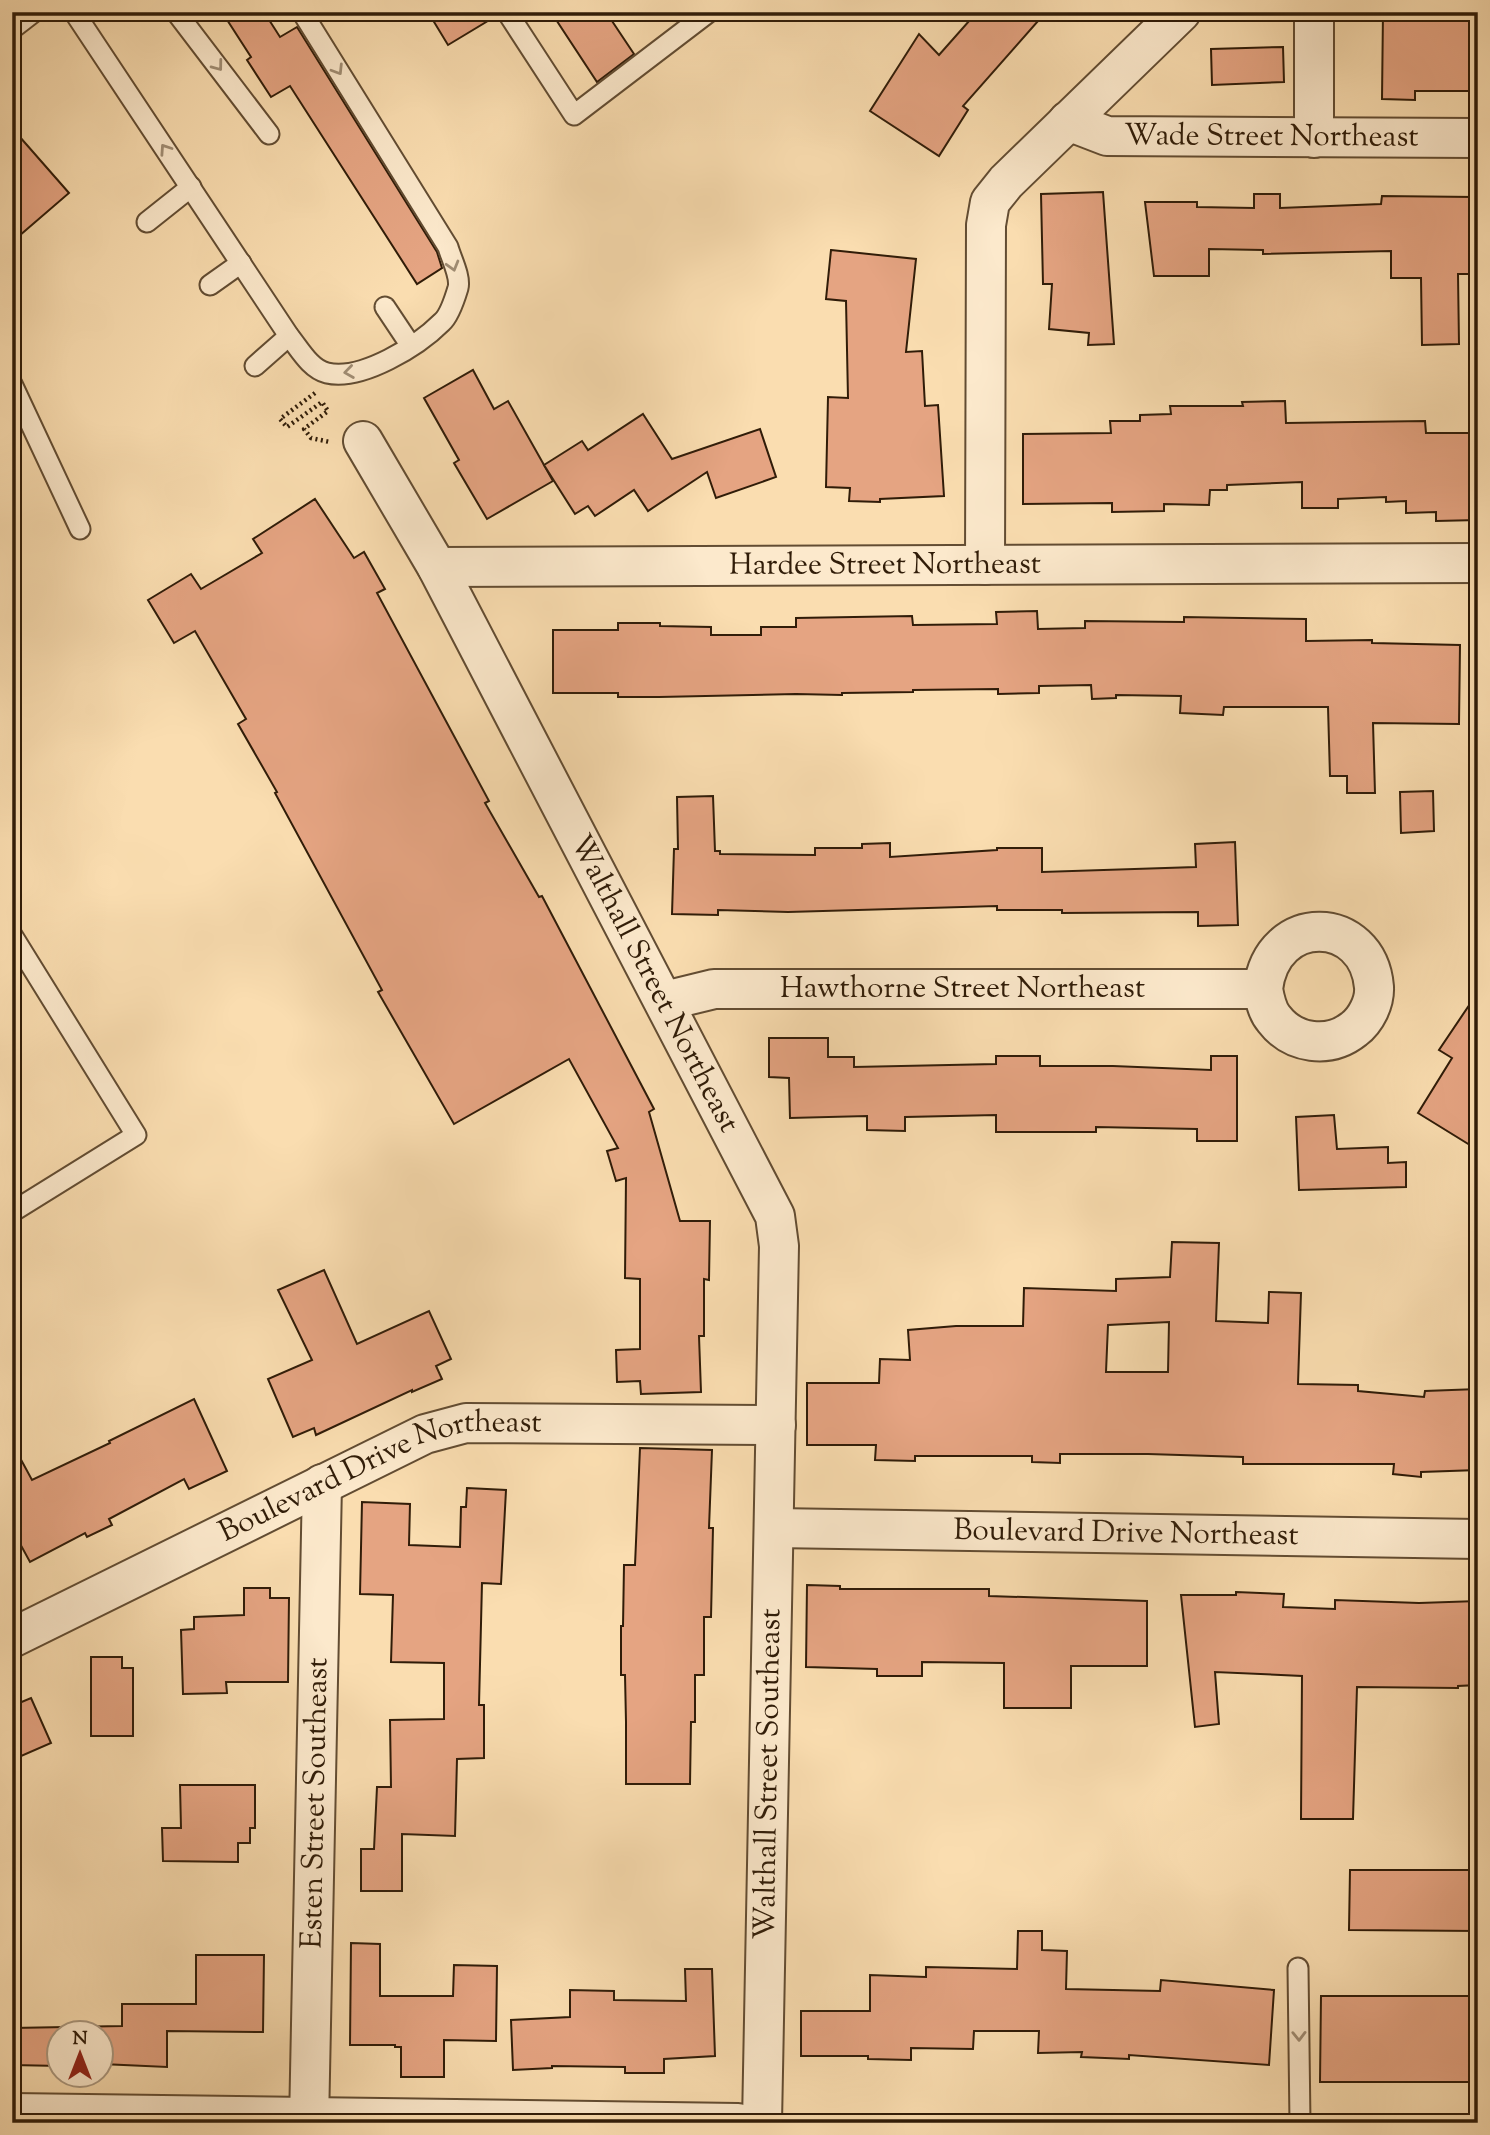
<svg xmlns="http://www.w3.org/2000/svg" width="1490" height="2135" viewBox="0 0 1490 2135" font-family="'Sorts Mill Goudy',serif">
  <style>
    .building { fill: #e5a482; stroke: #301c08; stroke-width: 2; fill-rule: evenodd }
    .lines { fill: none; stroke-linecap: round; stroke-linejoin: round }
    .lane-casing { stroke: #624c32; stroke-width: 23 }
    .street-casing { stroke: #624c32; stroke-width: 42 }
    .path { stroke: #301c08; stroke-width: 4.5; stroke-dasharray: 2 3.5; stroke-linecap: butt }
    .lane { stroke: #fce9cc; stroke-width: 19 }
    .street { stroke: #fce9cc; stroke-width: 38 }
    .oneway { stroke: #a08d74 }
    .labels { text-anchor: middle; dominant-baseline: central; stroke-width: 5; stroke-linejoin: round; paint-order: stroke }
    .street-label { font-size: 30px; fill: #301c08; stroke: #fce9cc }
  </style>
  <rect width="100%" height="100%" fill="#faddb0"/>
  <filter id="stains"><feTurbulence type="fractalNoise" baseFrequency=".00286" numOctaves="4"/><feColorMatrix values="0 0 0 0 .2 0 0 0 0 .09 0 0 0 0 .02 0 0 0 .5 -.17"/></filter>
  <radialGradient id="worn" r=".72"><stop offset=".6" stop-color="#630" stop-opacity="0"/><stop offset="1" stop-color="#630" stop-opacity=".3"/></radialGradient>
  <g class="building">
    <polygon points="222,12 264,12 280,37 297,27 437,252 442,268 417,284 290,86 271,97 247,60 251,57"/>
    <polygon points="428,12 495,12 496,16 448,45"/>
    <polygon points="551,12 606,12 634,54 597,82"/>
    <polygon points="977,12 1046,12 963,106 968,110 939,156 870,111 919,34 939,55"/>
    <polygon points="1383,12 1477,12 1478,91 1415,91 1415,100 1382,99"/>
    <polygon points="1283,47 1284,82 1212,85 1211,49"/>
    <polygon points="12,128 69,193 12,242"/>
    <polygon points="1103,192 1114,344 1088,345 1089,333 1049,329 1052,284 1043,284 1041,194"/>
    <polygon points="1254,194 1280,194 1280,208 1381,204 1382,196 1474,197 1474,274 1458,274 1459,344 1422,345 1421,278 1391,278 1391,251 1263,254 1263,250 1209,249 1209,276 1154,276 1145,202 1197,202 1197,207 1254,208"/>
    <polygon points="831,250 916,259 906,352 922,351 925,406 938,405 944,496 880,499 880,502 849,501 850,488 826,487 828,397 848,398 846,301 826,299"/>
    <polygon points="473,370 494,409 508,401 553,481 487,519 454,463 459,460 424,398"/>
    <polygon points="1285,401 1286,423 1425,421 1426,433 1478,433 1478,520 1436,521 1436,512 1406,513 1406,501 1386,502 1386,497 1338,499 1338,508 1302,508 1302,482 1227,485 1227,490 1210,490 1209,505 1164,504 1164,511 1112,512 1112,503 1023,504 1023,434 1111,433 1110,421 1140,421 1140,415 1171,414 1170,406 1243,406 1242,402"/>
    <polygon points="643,414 672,459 760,429 776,477 716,498 707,472 648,511 634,490 595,516 588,506 575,514 544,465 582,441 588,450"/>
    <polygon points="315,499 354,558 364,552 385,589 377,593 489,801 485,803 539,897 542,896 654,1109 649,1112 680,1221 710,1221 709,1280 704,1279 704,1336 699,1336 701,1392 641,1394 640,1381 617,1382 616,1350 640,1349 640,1279 625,1278 626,1178 616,1181 607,1151 618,1148 569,1059 454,1124 389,1011 378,992 382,990 275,793 277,792 238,724 246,719 195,631 174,643 148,600 191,574 201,589 262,553 253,539"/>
    <polygon points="1037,611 1038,629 1085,628 1085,621 1184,622 1184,617 1306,619 1306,641 1372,640 1372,643 1460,645 1459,724 1373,723 1375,793 1347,793 1347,776 1330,776 1328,707 1224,707 1223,715 1180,713 1181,696 1116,695 1116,698 1092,699 1091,685 1039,686 1039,693 998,694 998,689 913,690 913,692 842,693 842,695 796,694 659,697 618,697 618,693 553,693 553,630 618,630 618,623 660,623 660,626 711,627 711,635 761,635 761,627 796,627 796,618 912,616 913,625 997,624 996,612"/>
    <polygon points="1433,791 1434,831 1401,833 1400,792"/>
    <polygon points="713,796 715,851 720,851 720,854 815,855 815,848 862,848 862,844 890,843 890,857 997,850 997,848 1042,848 1042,872 1196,867 1195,844 1235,842 1238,925 1198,926 1198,912 1062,913 1062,910 997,910 997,906 788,912 718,910 718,915 672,914 674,849 678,849 677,797"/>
    <polygon points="1478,992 1478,1150 1418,1113 1452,1058 1439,1050"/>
    <polygon points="769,1038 828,1038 828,1057 854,1057 854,1067 996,1064 996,1056 1040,1056 1040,1066 1113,1066 1211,1070 1211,1056 1237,1056 1237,1141 1197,1141 1197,1129 1096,1127 1096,1132 996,1132 996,1115 905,1117 905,1131 867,1130 867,1116 790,1118 789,1078 769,1077"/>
    <polygon points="1334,1115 1337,1149 1388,1147 1388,1163 1406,1162 1406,1187 1299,1190 1296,1117"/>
    <path d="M1172 1242 1219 1243 1216 1321 1268 1323 1269 1292 1301 1293 1298 1384 1358 1385V1391L1424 1397 1425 1391 1478 1389V1470L1421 1472V1477L1393 1474 1394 1464H1243V1457L1148 1454H1060V1463L1032 1462V1456H915V1461L875 1460 876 1445H807V1383H879L880 1359 910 1360 908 1330 956 1326H1023L1024 1288 1116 1291V1279L1170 1277ZM1169 1322 1168 1372H1106L1108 1325Z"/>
    <polygon points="324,1270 357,1344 429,1311 451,1359 436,1366 442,1379 412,1392 412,1390 316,1435 314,1428 293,1437 268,1379 312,1360 278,1290"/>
    <polygon points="194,1399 227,1471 189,1489 184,1479 109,1519 112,1525 87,1537 85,1533 30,1562 12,1529 12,1443 32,1480 110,1443 109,1441"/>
    <polygon points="640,1448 712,1450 709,1528 713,1528 711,1617 704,1617 704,1675 695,1675 695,1722 691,1722 690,1784 626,1784 626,1722 625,1675 621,1675 621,1626 623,1626 624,1565 635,1565"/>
    <polygon points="467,1488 506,1490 501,1584 482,1583 479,1705 484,1705 484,1758 457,1759 455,1836 402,1834 402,1891 361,1891 361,1849 374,1849 377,1787 391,1787 390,1720 444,1719 444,1663 391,1662 393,1595 360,1594 362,1502 410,1504 409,1545 460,1547 461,1507 466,1507"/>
    <polygon points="807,1585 840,1586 840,1589 989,1589 989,1596 1147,1601 1147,1666 1071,1666 1071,1708 1004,1708 1004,1663 922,1662 922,1676 877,1676 877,1669 806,1667"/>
    <polygon points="244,1588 270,1588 270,1598 289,1598 288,1682 226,1682 227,1693 183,1694 181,1630 194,1629 194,1617 244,1615"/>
    <polygon points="1236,1592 1284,1594 1283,1607 1335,1609 1335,1600 1419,1603 1478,1601 1478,1685 1458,1686 1458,1688 1357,1687 1353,1819 1301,1819 1302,1676 1215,1672 1219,1724 1195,1727 1181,1595 1236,1595"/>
    <polygon points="91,1657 122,1657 122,1668 133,1668 133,1736 91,1736"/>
    <polygon points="31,1698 51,1743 12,1760 12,1706"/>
    <polygon points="180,1785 255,1785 255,1828 250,1828 250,1843 238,1843 238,1862 163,1861 162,1828 181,1828"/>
    <polygon points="1350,1870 1478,1870 1478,1931 1349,1930"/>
    <polygon points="1018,1931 1042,1931 1042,1950 1067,1951 1066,1989 1160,1991 1161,1980 1274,1990 1269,2065 1129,2055 1129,2059 1081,2057 1082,2052 1038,2053 1039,2031 974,2031 973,2049 911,2048 911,2060 868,2059 868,2056 801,2056 801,2011 870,2011 870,1975 926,1977 926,1967 1017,1969"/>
    <polygon points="351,1943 380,1944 380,1996 453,1996 454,1965 497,1966 496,2041 444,2040 444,2077 401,2077 401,2047 395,2047 395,2045 350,2045"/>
    <polygon points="196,1955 264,1955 263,2032 167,2031 167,2067 102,2064 102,2034 60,2034 60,2066 12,2065 12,2028 122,2026 122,2004 196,2004"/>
    <polygon points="685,1969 712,1969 715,2056 664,2059 664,2073 625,2073 625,2067 552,2066 552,2068 513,2070 511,2020 570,2017 570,1990 614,1991 614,2000 686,2001"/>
    <polygon points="1321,1996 1478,1996 1478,2082 1320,2082"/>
  </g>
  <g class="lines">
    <g class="lane-casing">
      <g id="lane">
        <path d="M74 12 289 336C299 348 310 369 327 373 362 381 418 346 442 322 449 316 455 298 458 288 461 277 451 258 448 247L302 12"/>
        <polyline points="176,12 269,134"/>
        <polyline points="507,12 574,115 709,12"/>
        <polyline points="12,29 34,12"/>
        <polyline points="147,222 191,187"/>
        <polyline points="210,285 241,263"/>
        <polyline points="385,307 411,346"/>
        <polyline points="255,366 289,336"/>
        <polyline points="12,384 80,529"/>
        <polyline points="12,935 136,1135 12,1212"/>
        <polyline points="1298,1968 1300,2123"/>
      </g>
    </g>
    <g class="street-casing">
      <g id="street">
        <polyline points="1314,12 1314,138"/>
        <path id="s1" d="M1068 121 1107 136 1478 138"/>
        <path id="s2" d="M363 441 437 567 775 1216 779 1246 762 2123"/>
        <polyline points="985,565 986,225 990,202 1006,182 1181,12"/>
        <path id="s3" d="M437 567 1478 563"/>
        <path id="s4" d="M665 1001 714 989H1263C1272 911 1368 915 1374 987 1375 1002 1366 1020 1354 1029 1329 1049 1293 1044 1274 1019 1267 1011 1265 1000 1263 989"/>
        <path id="s5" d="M774 1528 1478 1539"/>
        <path id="s6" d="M12 1638 425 1434 466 1423 776 1425"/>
        <polyline points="12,2113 738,2123"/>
        <path id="s7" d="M309 2123 322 1484"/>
      </g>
    </g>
    <polyline class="path" points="315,393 280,419 287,427 322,402 328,411 304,429 311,438 330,442"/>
    <use href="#lane" class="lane"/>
    <use href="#street" class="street"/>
  </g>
  <defs><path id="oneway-chevron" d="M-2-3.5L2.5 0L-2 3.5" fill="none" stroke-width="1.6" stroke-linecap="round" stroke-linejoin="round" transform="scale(1.75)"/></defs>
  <g class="oneway">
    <use href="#oneway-chevron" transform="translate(218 66) rotate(53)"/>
    <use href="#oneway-chevron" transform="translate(338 70) rotate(58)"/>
    <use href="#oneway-chevron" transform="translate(165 149) rotate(-124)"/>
    <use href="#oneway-chevron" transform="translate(453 266) rotate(74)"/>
    <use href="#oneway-chevron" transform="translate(349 372) rotate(172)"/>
    <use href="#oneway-chevron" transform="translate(1299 2036) rotate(89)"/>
  </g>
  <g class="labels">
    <g class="street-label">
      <text stroke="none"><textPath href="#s1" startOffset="206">Wade Street Northeast</textPath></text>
      <text stroke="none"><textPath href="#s3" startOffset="448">Hardee Street Northeast</textPath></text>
      <text stroke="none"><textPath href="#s2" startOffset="616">Walthall Street Northeast</textPath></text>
      <text stroke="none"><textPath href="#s4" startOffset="299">Hawthorne Street Northeast</textPath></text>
      <text stroke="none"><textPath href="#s6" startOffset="406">Boulevard Drive Northeast</textPath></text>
      <text stroke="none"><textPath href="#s5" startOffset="352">Boulevard Drive Northeast</textPath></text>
      <text transform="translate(769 1774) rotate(-89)">Walthall Street Southeast</text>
      <text stroke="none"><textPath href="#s7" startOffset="320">Esten Street Southeast</textPath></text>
    </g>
  </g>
  <rect width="1490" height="2135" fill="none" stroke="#faddb0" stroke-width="42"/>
  <rect x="14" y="14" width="1462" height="2107" fill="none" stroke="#301c08" stroke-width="3.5"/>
  <rect x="21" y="21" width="1448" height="2093" fill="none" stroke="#301c08" stroke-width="2"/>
  <g transform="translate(80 2054)"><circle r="33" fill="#fce9cc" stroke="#aa977e" stroke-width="2"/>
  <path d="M0-5L12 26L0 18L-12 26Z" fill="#8f2418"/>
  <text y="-10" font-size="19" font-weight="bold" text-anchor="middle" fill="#301c08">N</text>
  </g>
  <rect width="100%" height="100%" filter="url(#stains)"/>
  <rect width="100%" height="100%" fill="url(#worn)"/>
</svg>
